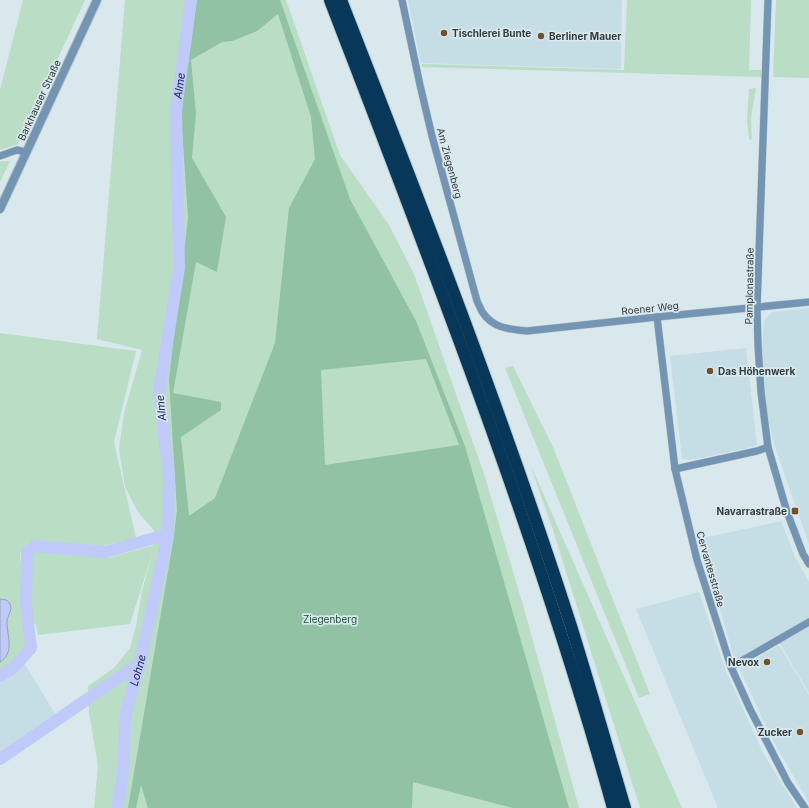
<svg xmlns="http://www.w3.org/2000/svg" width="809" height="808" viewBox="0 0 809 808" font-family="Inter,sans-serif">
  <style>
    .built { fill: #c5dee5 }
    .green { fill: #baddc6 }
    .forest { fill: #91c2a3; fill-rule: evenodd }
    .water { fill: #bfcaf9; stroke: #969fc1 }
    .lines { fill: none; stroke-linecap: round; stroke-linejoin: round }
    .river { stroke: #bfcaf9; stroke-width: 12 }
    .minor-casing { stroke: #b7c6ca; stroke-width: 8 }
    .tertiary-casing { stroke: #b7c6ca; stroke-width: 10 }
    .motorway-casing { stroke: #b7c6ca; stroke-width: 14 }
    .minor { stroke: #7394b2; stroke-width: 7 }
    .tertiary { stroke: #7394b2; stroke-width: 8 }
    .motorway { stroke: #083859; stroke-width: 12 }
    .poi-dot { fill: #735028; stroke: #d8e8ed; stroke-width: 1.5 }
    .labels { text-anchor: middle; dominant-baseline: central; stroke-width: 3.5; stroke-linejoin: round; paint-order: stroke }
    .poi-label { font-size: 10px; font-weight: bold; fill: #353c3e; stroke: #d8e8ed; text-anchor: start }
    .street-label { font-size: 10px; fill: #353c3e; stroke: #d8e8ed }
    .park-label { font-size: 10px; fill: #1a5234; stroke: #d8e8ed }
    .water-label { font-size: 11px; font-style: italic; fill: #20255c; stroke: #d8e8ed }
  </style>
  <rect width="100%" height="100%" fill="#d8e8ed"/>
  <g class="built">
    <polygon points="408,0 622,0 621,69 421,63"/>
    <polygon points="809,308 809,544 774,444 767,413 762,347 764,321 772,312"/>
    <polygon points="746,348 757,445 748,448 692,460 687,460 682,458 670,356"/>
    <polygon points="781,521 795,557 809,582 809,619 735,661 699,539"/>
    <polygon points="699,592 726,671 763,753 797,808 718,808 636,609"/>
    <polygon points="809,624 809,693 779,642"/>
    <polygon points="779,645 809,695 809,803 771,737 739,668"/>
    <polygon points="25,664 57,717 0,754 0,681"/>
  </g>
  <g class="green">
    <polygon points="23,0 85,0 18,144 0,150 0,90"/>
    <polygon points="125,0 286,0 340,155 389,225 414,274 485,477 525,612 579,808 94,808 98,766 89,713 88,686 114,668 130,648 136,626 142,591 153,551 130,624 38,635 36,624 33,622 30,614 31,593 30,586 32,552 42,550 108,558 154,545 156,533 138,512 125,487 119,449 124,413 142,350 97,339"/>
    <polygon points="627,0 751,0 749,70 761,70 761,77 422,67 422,64 624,70"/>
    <polygon points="776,0 809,0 809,78 773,77"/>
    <polygon points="756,88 751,118 752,140 749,139 747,120 749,89"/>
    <polygon points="3,161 10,161 0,182 0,162"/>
    <polygon points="0,333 136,351 114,442 136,538 103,546 30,541 20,553 27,646 10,665 0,671"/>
    <polygon points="513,366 553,447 650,694 639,698 505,368"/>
    <polygon points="530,464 682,808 640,808 553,530"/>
  </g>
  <path class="forest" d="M197 0H280L350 199 416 321 465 446 569 808H513L413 782 412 808H148L141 785 136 808H128L173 542 177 510 169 379 188 218 181 112ZM278 14 311 117 315 159 289 208 275 343 215 498 189 516 181 437 221 410V402L173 393 196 262 217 272 226 217 192 158 196 114 191 60 222 42 232 41 257 31ZM426 359 459 445 325 465 321 370Z"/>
  <path class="water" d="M0 599C5 600 8 599 10 604 13 610 7 616 7 622 7 636 15 653 0 662Z"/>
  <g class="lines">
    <g class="river">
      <path id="s1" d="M0 676 12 669 31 648 26 605 27 553 34 546 106 552 168 534 169 477 159 392 179 268 176 110 191 0"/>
      <polyline points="0,759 140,663"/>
      <path id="s2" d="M117 808 122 781 126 712 140 663 168 534"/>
    </g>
    <g class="minor-casing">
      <g id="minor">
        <path d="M402 0 420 85 432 136 477 301C479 305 481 310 483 313 494 329 510 329 527 331L657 317 809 302"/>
        <polyline points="768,0 757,308 758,345 761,392 768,447 787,512 803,554 809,564"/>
        <polyline points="0,156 17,150 26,152"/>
        <polyline points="657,317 675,469 697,560 731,667 750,709 788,783 805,808"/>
        <polyline points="675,469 757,451 768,447"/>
        <polyline points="731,667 809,622"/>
      </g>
    </g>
    <g class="tertiary-casing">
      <polyline id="tertiary" points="0,209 97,0"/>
    </g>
    <g class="motorway-casing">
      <g id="motorway">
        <path d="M330 0C432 266 537 533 613 808"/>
        <path d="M341 0C422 207 503 415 571 626 590 687 607 747 625 808"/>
      </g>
    </g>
    <use href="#minor" class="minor"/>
    <use href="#tertiary" class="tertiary"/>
    <use href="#motorway" class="motorway"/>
  </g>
  <g class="poi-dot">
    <circle cx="444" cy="33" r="4"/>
    <circle cx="541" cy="36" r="4"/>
    <circle cx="710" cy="371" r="4"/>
    <rect x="791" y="507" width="8" height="8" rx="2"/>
    <circle cx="767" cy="662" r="4"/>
    <circle cx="800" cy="732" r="4"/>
  </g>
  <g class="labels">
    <g class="poi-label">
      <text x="452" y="33">Tischlerei Bunte</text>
      <text x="549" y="36">Berliner Mauer</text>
      <text x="718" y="371">Das Höhenwerk</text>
      <text x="787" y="511" text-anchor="end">Navarrastraße</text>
      <text x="759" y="662" text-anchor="end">Nevox</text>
      <text x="792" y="732" text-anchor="end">Zucker</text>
    </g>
    <g class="street-label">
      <text transform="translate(39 100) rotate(-65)">Barkhauser Straße</text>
      <text transform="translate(450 163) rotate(75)">Am Ziegenberg</text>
      <text transform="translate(749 286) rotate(-89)">Pamplonastraße</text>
      <text transform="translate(650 308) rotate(-6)">Roener Weg</text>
      <text transform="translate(711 569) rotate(74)">Cervantesstraße</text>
    </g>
    <g class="park-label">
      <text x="330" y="619">Ziegenberg</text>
    </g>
    <g class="water-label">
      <text stroke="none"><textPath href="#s1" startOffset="735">Alme</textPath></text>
      <text transform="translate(161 408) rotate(-96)">Alme</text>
      <text stroke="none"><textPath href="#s2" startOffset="140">Lohne</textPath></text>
    </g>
  </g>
</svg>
